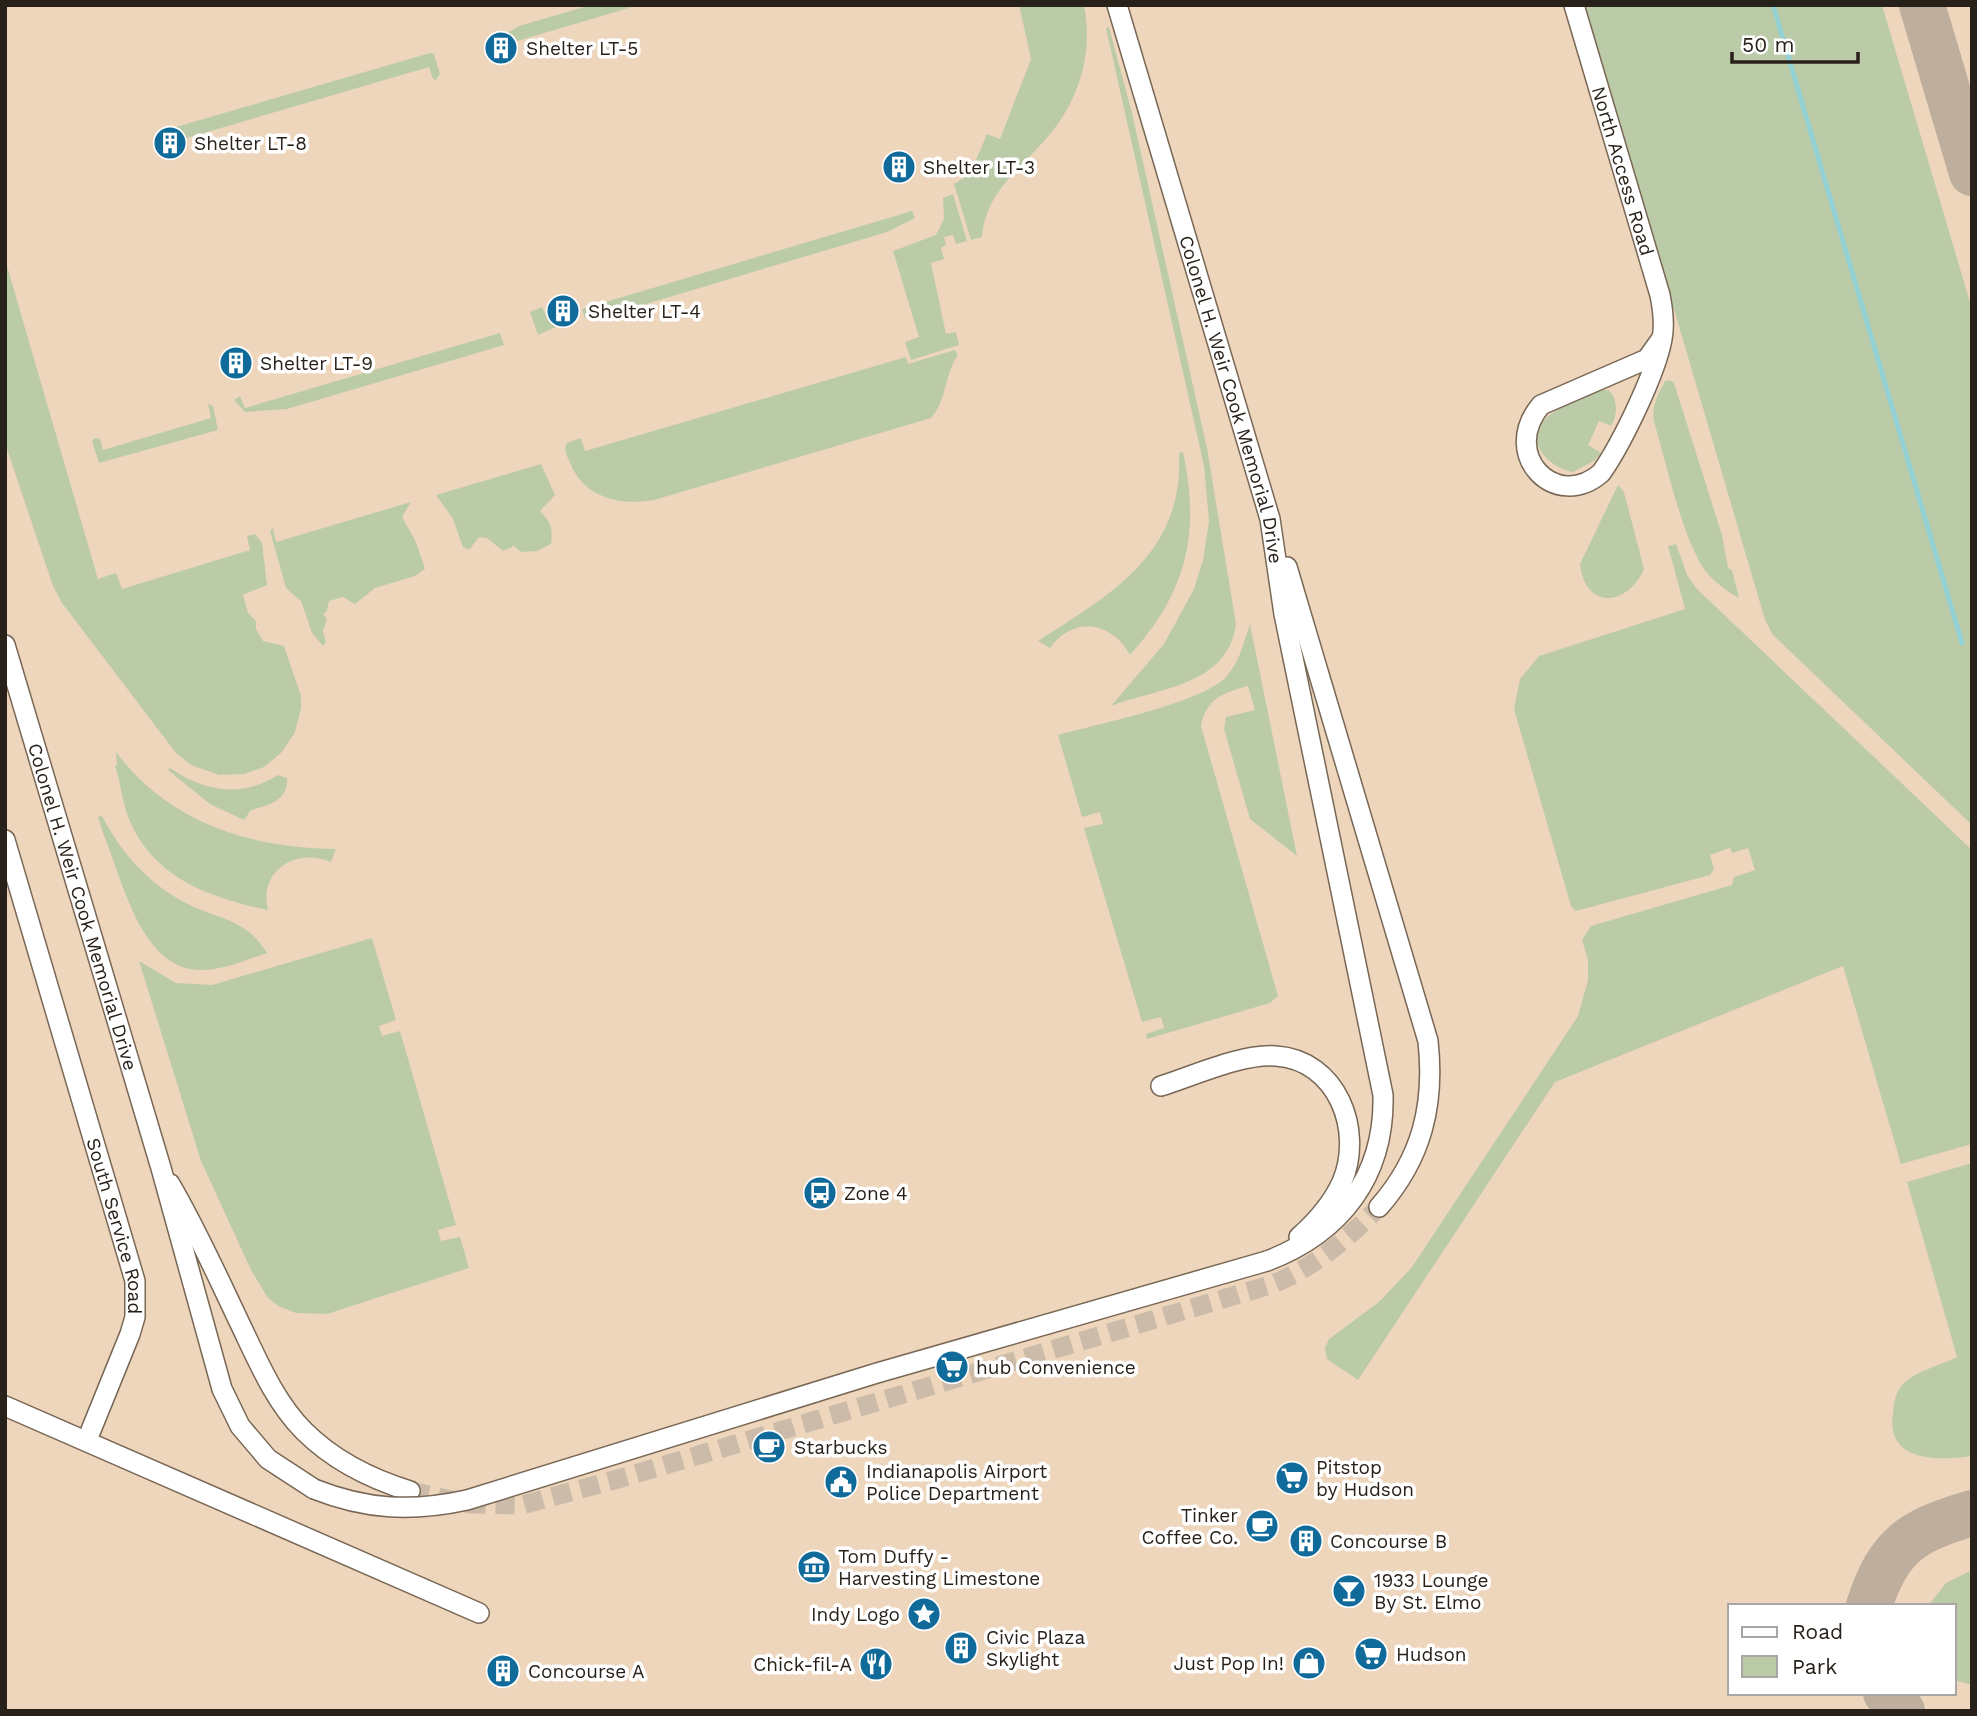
<svg xmlns="http://www.w3.org/2000/svg" width="1977" height="1716" font-family="'Work Sans',sans-serif">
  <style>
    .built { fill: #eed6bc; fill-rule: evenodd }
    .green { fill: #bccba7 }
    .lines { fill: none; stroke-linecap: round; stroke-linejoin: round }
    .stream { stroke: #93d1d5; stroke-width: 5 }
    .taxiway { stroke: #beae9d; stroke-width: 46 }
    .minor-tunnel { stroke: #ccbba9; stroke-width: 19; stroke-dasharray: 19 10; stroke-linecap: butt }
    .minor-casing { stroke: #786755; stroke-width: 22 }
    .minor { stroke: #fff; stroke-width: 19 }
    .minor-bridge-casing { stroke: #786755; stroke-width: 22; stroke-linecap: butt }
    .minor-bridge { stroke: #fff; stroke-width: 19 }
    .labels { text-anchor: middle; dominant-baseline: central; stroke-width: 7; stroke-linejoin: round; paint-order: stroke }
    .poi-label { font-size: 19px; fill: #28211a; stroke: #fff; text-anchor: start }
    .street-label { font-size: 19px; fill: #28211a; stroke: #fff }
  </style>
  <rect width="100%" height="100%" fill="#f5e2cd"/>
  <!-- built -->
  <path class="built" d="M5,5H1972V1711H5ZM1730,1606H1954V1693H1730Z"/>
  <!-- green -->
  <g class="green">
    <path d="M591,5H639L504,45L502,36L519,26Z"/>
    <path d="M1019,5H1084C1094,54 1078,104 1045,140C1017,172 986,192 982,237L971,240L954,184L970,174L987,134L1000,139L1031,59Z"/>
    <path d="M1585,5H1882L1972,309V825L1773,635L1765,620Z"/>
    <path d="M1109,27L1132,113L1207,448L1236,624C1228,686 1158,688 1111,706L1164,644L1194,589L1203,560L1209,522L1204,466L1106,28Z"/>
    <path d="M430,53L434,54L440,74L436,80L433,79L429,67L180,140L184,154L177,156L169,129Z"/>
    <path d="M953,194L967,241L956,244L953,235L944,237L946,245L941,248L944,259L931,263L946,334L956,332L959,345L911,360L905,342L919,337L893,251L936,235L944,219L943,198Z"/>
    <path d="M912,211L915,218L887,232L606,316L585,318L582,309Z"/>
    <path d="M5,259L98,579L116,573L122,589L250,550L247,536L255,534L262,543L267,585L243,595L248,613L256,621V629L263,641L284,646L301,696V708L295,732L282,752L264,767L244,774L219,775L191,765L176,753L62,603L53,586L5,443Z"/>
    <path d="M542,307L547,318L560,314L563,324L538,335L530,312Z"/>
    <path d="M500,333L504,345L287,409L245,412L234,400L240,396L245,408Z"/>
    <path d="M955,350L958,355C944,375 947,400 931,418L654,500C621,506 584,498 570,463C567,456 563,450 567,443L581,438L585,451L906,357L908,364Z"/>
    <path d="M1670,380L1674,383L1722,535L1728,568L1732,570L1739,598C1726,591 1710,579 1702,566C1680,529 1667,465 1654,422C1651,406 1658,395 1665,381Z"/>
    <path d="M1601,390H1609C1618,401 1618,414 1611,426L1599,421L1588,445L1601,453L1594,461L1573,472C1547,467 1522,440 1547,417C1562,404 1584,398 1601,390Z"/>
    <path d="M208,404L213,406L218,430L99,463L92,441L95,438L100,439L103,450L211,418Z"/>
    <path d="M1183,452C1201,534 1186,593 1130,655C1113,622 1073,615 1050,648L1038,641C1111,594 1184,554 1179,453Z"/>
    <path d="M541,464L555,495L540,511C551,522 553,528 551,544L537,551L521,552L514,546L503,551L487,538L479,537L469,550L463,547L453,519L436,495Z"/>
    <path d="M1618,485L1624,492L1644,569C1627,607 1585,610 1580,564Z"/>
    <path d="M411,502L402,517L416,542L425,569L415,576L375,588L355,604L343,597L329,601L327,611L323,614L327,619L323,631L326,642L323,646L312,633L301,601L286,588L270,531L273,528L276,542Z"/>
    <path d="M1676,544L1687,575L1697,589L1972,850V1144L1901,1164L1843,966L1555,1082L1358,1380L1327,1359L1325,1348L1329,1339L1379,1302L1412,1267L1578,1016L1588,980V960L1582,940L1591,926L1732,885L1734,877L1755,870L1748,848L1732,853L1730,848L1710,855L1714,869L1710,875L1576,911L1571,906L1514,709L1520,679L1539,656L1685,609L1668,546Z"/>
    <path d="M1250,624L1297,856L1250,819L1224,729L1226,717L1255,710L1248,686C1224,692 1205,700 1201,726L1278,996L1270,1003L1147,1039L1146,1034L1164,1028L1161,1017L1142,1022L1084,828L1103,824L1100,812L1082,817L1058,735C1097,724 1199,704 1226,677C1241,660 1243,643 1250,624Z"/>
    <path d="M116,752C169,823 251,848 336,849L331,862C297,847 258,870 268,910C210,898 153,878 129,819C122,802 121,783 115,766L117,765Z"/>
    <path d="M170,768C204,792 242,798 278,775L287,778C289,800 268,806 251,810L244,820L210,804L168,770Z"/>
    <path d="M102,816C121,852 146,881 182,901C216,920 244,916 267,953C246,960 221,971 199,970C140,968 122,878 103,833L98,817Z"/>
    <path d="M372,938L396,1020L379,1026L382,1036L400,1031L456,1225L438,1230L441,1241L460,1237L469,1268L327,1314L296,1313L278,1306L268,1298L251,1270L201,1161L139,961L176,983L212,985Z"/>
    <path d="M1972,1163V1456C1940,1461 1885,1463 1893,1414C1894,1404 1895,1392 1903,1384C1916,1371 1941,1365 1957,1357L1907,1182Z"/>
    <path d="M1972,1570V1685L1954,1680V1606H1928L1946,1583Z"/>
  </g>
  <g class="lines">
    <!-- stream -->
    <path class="stream" d="M1773,5L1962,643"/>
    <!-- taxiway -->
    <g class="taxiway">
      <path d="M1922,5L1972,173"/>
      <path d="M1869,1606C1889,1544 1912,1531 1972,1513"/>
      <path d="M1886,1693L1902,1711"/>
    </g>
    <!-- minor-tunnel -->
    <path class="minor-tunnel" d="M410,1491L470,1504L522,1505L625,1477L1270,1285C1314,1268 1346,1240 1379,1207"/>
    <defs>
      <g id="minor">
        <path id="s1" d="M1117,5L1270,519L1284,614L1383,1095C1385,1176 1341,1233 1267,1261"/>
        <path id="s2" d="M1574,5L1660,295C1663,310 1665,324 1662,339C1656,373 1621,445 1601,473C1556,512 1499,455 1541,405L1647,359L1662,338"/>
        <path d="M1287,567L1428,1041C1435,1105 1422,1158 1379,1207"/>
        <path id="s3" d="M5,645L161,1168L222,1389L240,1426L268,1459L314,1489"/>
        <path id="s4" d="M5,840L135,1281V1317L130,1334L87,1440"/>
        <path d="M1161,1086C1193,1076 1243,1053 1276,1056C1337,1060 1364,1130 1342,1182C1332,1204 1316,1222 1299,1237"/>
        <path d="M170,1184C198,1232 220,1282 244,1332C260,1366 277,1404 304,1431C334,1461 371,1479 410,1491"/>
        <path d="M5,1406L479,1613"/>
      </g>
    </defs>
    <!-- minor casing -->
    <use href="#minor" class="minor-casing"/>
    <!-- minor -->
    <use href="#minor" class="minor"/>
    <defs>
      <path id="minor-bridge" d="M314,1489C367,1510 412,1512 467,1500L877,1373L1267,1261"/>
    </defs>
    <!-- minor-bridge casing -->
    <use href="#minor-bridge" class="minor-bridge-casing"/>
    <!-- minor-bridge -->
    <use href="#minor-bridge" class="minor-bridge"/>
  </g>
  <!-- icons -->
  <defs>
    <symbol id="building-disc" viewBox="-11 -11 22 22"><circle r="9.5" fill="#116b9a" stroke="#fff"/><path d="M-4-6H4V6H1V3H-1V6H-4ZM-2.5-4.3h1.7v1.8h-1.7ZM.8-4.3h1.7v1.8H.8ZM-2.5-1h1.7V.8h-1.7ZM.8-1h1.7V.8H.8Z" fill="#fff"/></symbol>
    <symbol id="bus-disc" viewBox="-11 -11 22 22"><circle r="9.5" fill="#116b9a" stroke="#fff"/><path d="M-5-6H5V4H4V6H2V4H-2V6H-4V4H-5ZM-3.5-4V0h7V-4ZM-3.5 1.2v1.5H-2V1.2ZM2 1.2v1.5H3.5V1.2Z" fill="#fff"/></symbol>
    <symbol id="supermarket-disc" viewBox="-11 -11 22 22"><circle r="9.5" fill="#116b9a" stroke="#fff"/><path d="M-6-5.5h2.5l.6 2H6L4.5 2H-2.5L-4.4-4H-6ZM-1.5 3.2a1.3 1.3 0 1 0 .1 0ZM3 3.2a1.3 1.3 0 1 0 .1 0Z" fill="#fff"/></symbol>
    <symbol id="cafe-disc" viewBox="-11 -11 22 22"><circle r="9.5" fill="#116b9a" stroke="#fff"/><path d="M-5.5-4.5H6V0H3Q3 3.5 0 3.5H-2.5Q-5.5 3.5-5.5 0ZM3-3.2v2h1.7v-2ZM-6 4.5H4V6H-6Z" fill="#fff"/></symbol>
    <symbol id="civic-disc" viewBox="-11 -11 22 22"><circle r="9.5" fill="#116b9a" stroke="#fff"/><path d="M-.6-6.5H3V-4.5H.6V-3L4-1V1h2V6H-6V1h2V-1L-.6-3ZM-1.2 2.5V6h2.4V2.5Z" fill="#fff"/></symbol>
    <symbol id="museum-disc" viewBox="-11 -11 22 22"><circle r="9.5" fill="#116b9a" stroke="#fff"/><path d="M0-6L6-3V-2H-6V-3ZM-5-1h2V3h-2ZM-1-1h2V3h-2ZM3-1h2V3H3ZM-6 4H6V6H-6Z" fill="#fff"/></symbol>
    <symbol id="bar-disc" viewBox="-11 -11 22 22"><circle r="9.5" fill="#116b9a" stroke="#fff"/><path d="M-6-5H6L.8 .8V4.5H3.5V6h-7V4.5H-.8V.8Z" fill="#fff"/></symbol>
    <symbol id="sight-disc" viewBox="-11 -11 22 22"><circle r="9.5" fill="#116b9a" stroke="#fff"/><path d="M0-6L1.8-2.2L6-1.7L2.9 1.2L3.7 5.4L0 3.3L-3.7 5.4L-2.9 1.2L-6-1.7L-1.8-2.2Z" fill="#fff"/></symbol>
    <symbol id="shop-disc" viewBox="-11 -11 22 22"><circle r="9.5" fill="#116b9a" stroke="#fff"/><path d="M-5-2.5h2.3a2.7 3.5 0 0 1 5.4 0H5L5.5 6h-11ZM-1.5-2.5h3a1.5 2.3 0 0 0-3 0Z" fill="#fff"/></symbol>
    <symbol id="restaurant-disc" viewBox="-11 -11 22 22"><circle r="9.5" fill="#116b9a" stroke="#fff"/><path d="M-5-6h1v4h1v-4h1v4h1v-4h1v5L-1.5 .5V6h-2V.5L-5-1ZM5-6V6H3V1.5H1.5Q1.5-4 5-6Z" fill="#fff"/></symbol>
  </defs>
  <g fill-rule="evenodd">
    <use href="#building-disc" x="482" y="29" width="38" height="38"/>
    <use href="#building-disc" x="151" y="124" width="38" height="38"/>
    <use href="#building-disc" x="880" y="148" width="38" height="38"/>
    <use href="#building-disc" x="544" y="292" width="38" height="38"/>
    <use href="#building-disc" x="217" y="344" width="38" height="38"/>
    <use href="#bus-disc" x="801" y="1174" width="38" height="38"/>
    <use href="#supermarket-disc" x="933" y="1348" width="38" height="38"/>
    <use href="#cafe-disc" x="750" y="1428" width="38" height="38"/>
    <use href="#supermarket-disc" x="1273" y="1459" width="38" height="38"/>
    <use href="#civic-disc" x="822" y="1463" width="38" height="38"/>
    <use href="#cafe-disc" x="1243" y="1507" width="38" height="38"/>
    <use href="#building-disc" x="1287" y="1522" width="38" height="38"/>
    <use href="#museum-disc" x="795" y="1548" width="38" height="38"/>
    <use href="#bar-disc" x="1330" y="1572" width="38" height="38"/>
    <use href="#sight-disc" x="905" y="1595" width="38" height="38"/>
    <use href="#building-disc" x="942" y="1629" width="38" height="38"/>
    <use href="#supermarket-disc" x="1352" y="1635" width="38" height="38"/>
    <use href="#shop-disc" x="1290" y="1644" width="38" height="38"/>
    <use href="#restaurant-disc" x="857" y="1645" width="38" height="38"/>
    <use href="#building-disc" x="484" y="1652" width="38" height="38"/>
  </g>
  <g class="labels">
    <!-- poi labels -->
    <g class="poi-label">
      <text x="526" y="48">Shelter LT-5</text>
      <text x="194" y="143">Shelter LT-8</text>
      <text x="923" y="167">Shelter LT-3</text>
      <text x="588" y="311">Shelter LT-4</text>
      <text x="260" y="363">Shelter LT-9</text>
      <text x="844" y="1193">Zone 4</text>
      <text x="976" y="1367">hub Convenience</text>
      <text x="794" y="1447">Starbucks</text>
      <text x="1316" y="1467">Pitstop<tspan x="1316" dy="22">by Hudson</tspan></text>
      <text x="866" y="1471">Indianapolis Airport<tspan x="866" dy="22">Police Department</tspan></text>
      <text x="1238" y="1515" text-anchor="end">Tinker<tspan x="1238" dy="22">Coffee Co.</tspan></text>
      <text x="1330" y="1541">Concourse B</text>
      <text x="838" y="1556">Tom Duffy -<tspan x="838" dy="22">Harvesting Limestone</tspan></text>
      <text x="1374" y="1580">1933 Lounge<tspan x="1374" dy="22">By St. Elmo</tspan></text>
      <text x="900" y="1614" text-anchor="end">Indy Logo</text>
      <text x="986" y="1637">Civic Plaza<tspan x="986" dy="22">Skylight</tspan></text>
      <text x="1396" y="1654">Hudson</text>
      <text x="1284" y="1663" text-anchor="end">Just Pop In!</text>
      <text x="852" y="1664" text-anchor="end">Chick-fil-A</text>
      <text x="528" y="1671">Concourse A</text>
    </g>
    <!-- street labels -->
    <g class="street-label">
      <text stroke="none"><textPath href="#s2" startOffset="173">North Access Road</textPath></text>
      <text stroke="none"><textPath href="#s1" startOffset="411">Colonel H. Weir Cook Memorial Drive</textPath></text>
      <text stroke="none"><textPath href="#s3" startOffset="273">Colonel H. Weir Cook Memorial Drive</textPath></text>
      <text stroke="none"><textPath href="#s4" startOffset="402">South Service Road</textPath></text>
    </g>
  </g>
  <!-- border -->
  <rect width="1977" height="1716" fill="none" stroke="#28211a" stroke-width="14"/>
  <!-- legend -->
  <rect x="1728" y="1604" width="228" height="91" fill="#ffffff" stroke="#a9a6a3" stroke-width="2"/>
  <rect x="1742" y="1627" width="35" height="10" fill="#ffffff" stroke="#a9a6a3" stroke-width="2"/>
  <text x="1792" y="1639" font-size="21" fill="#28211a">Road</text>
  <rect x="1742" y="1656" width="35" height="21" fill="#bccba7" stroke="#a9a6a3" stroke-width="2"/>
  <text x="1792" y="1674" font-size="21" fill="#28211a">Park</text>
  <!-- scale -->
  <path d="M1732 52v10h126v-10" fill="none" stroke="#28211a" stroke-width="3.5"/>
  <text x="1742" y="52" font-size="21" fill="#28211a" stroke="#ffffff" stroke-width="5" paint-order="stroke">50 m</text>
</svg>
